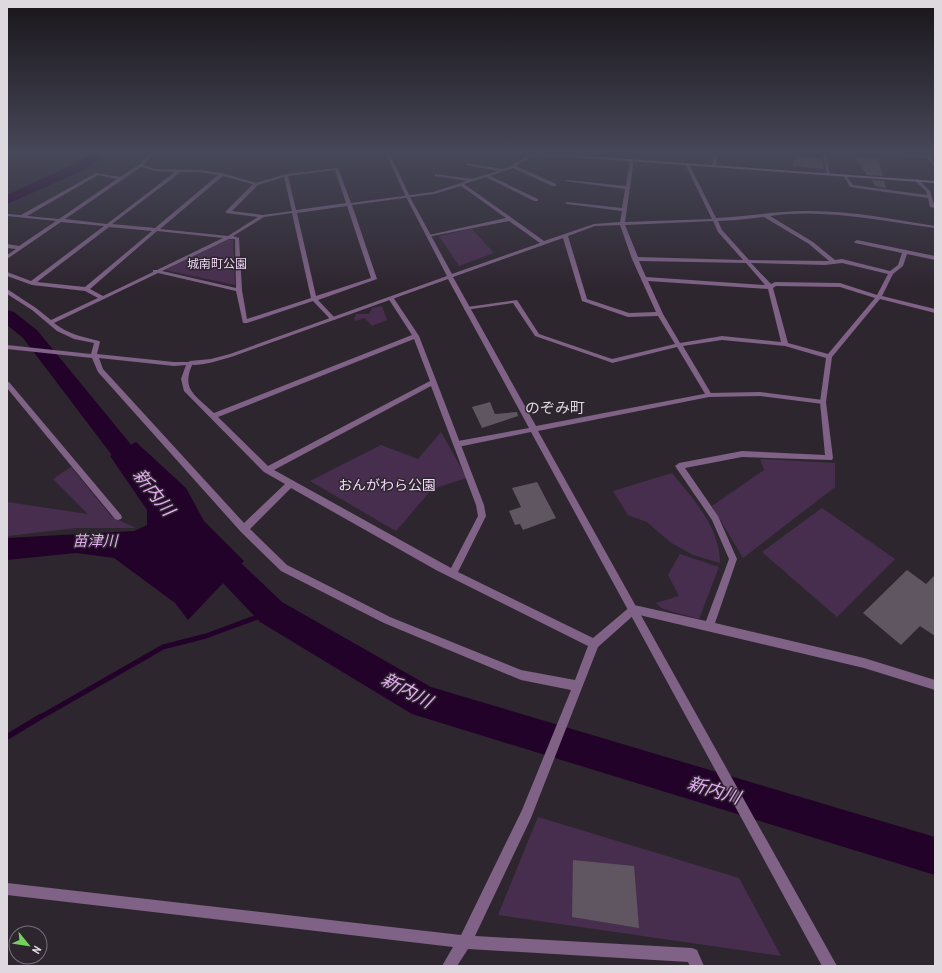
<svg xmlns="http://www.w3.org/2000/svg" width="942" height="973" font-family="'Roboto Condensed','Noto Sans JP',sans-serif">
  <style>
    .green { fill: #482e4e }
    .water { fill: #23022a }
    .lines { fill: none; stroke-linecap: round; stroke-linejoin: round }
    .stream-far1 { stroke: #23022a; stroke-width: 5 }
    .stream { stroke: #23022a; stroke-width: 6 }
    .river { fill: #23022a; fill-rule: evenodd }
    .building { fill: #5f5661 }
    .minor { fill: #7f6286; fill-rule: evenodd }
    .tertiary { fill: #7f6286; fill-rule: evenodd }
    .secondary { fill: #b081bb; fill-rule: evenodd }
    .labels { text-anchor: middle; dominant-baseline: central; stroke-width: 3; stroke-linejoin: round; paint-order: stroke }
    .far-park-label { font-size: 12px; fill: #f2daf7; stroke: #2e262f }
    .park-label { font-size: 14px; fill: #f2daf7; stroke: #2e262f }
    .neighbourhood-label { font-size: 15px; fill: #ded9df; stroke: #2e262f }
    .water-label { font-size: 15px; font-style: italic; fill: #e6acf3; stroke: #2e262f }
    .near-water-label { font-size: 18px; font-style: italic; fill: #e6acf3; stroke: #2e262f }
  </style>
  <rect width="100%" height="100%" fill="#2e262f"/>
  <!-- green -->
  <g class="green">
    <path d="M472,229L494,253L459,266L439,236Z"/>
    <path d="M227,240H233L235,285L165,270Z"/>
    <path d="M382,306L387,320L372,326L365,318L356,321L354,319L356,314H369L372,308Z"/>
    <path d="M441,432L467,478L432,489L396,531L310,481L381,445L418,459Z"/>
    <path d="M760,459L835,463V487L743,558L712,506L764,470Z"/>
    <path d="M71,467L112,517L136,528H76L7,536V502L88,514L53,479Z"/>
    <path d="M672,473C693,499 720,527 720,563L693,555L670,542L647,522L628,515L613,491Z"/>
    <path d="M822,508L895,559L837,617L762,552Z"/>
    <path d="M680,554L719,567L699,619L663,609L656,603L679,596L668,575Z"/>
    <path d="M538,817L739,878L781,956L498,915Z"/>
  </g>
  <!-- water -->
  <path class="water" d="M136,442L186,488L204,521L244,561L188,620L175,603L114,558L76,553L7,560V538L134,531L147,525V510L110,456Z"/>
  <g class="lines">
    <!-- stream-far1 -->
    <path class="stream-far1" d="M39,718L163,647L206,636L271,612"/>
    <!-- stream -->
    <path class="stream" d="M7,737L40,717"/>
    <!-- river -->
    <g class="river">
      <path d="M95,152H109L86,169L7,204V195L76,163Z"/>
      <path d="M7,310L14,312L37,330L151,469L154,476L151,483L142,486L133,483L23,338L7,325Z"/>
      <path d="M209,538L219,542L282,602L431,687L935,837V875L412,714L260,622L199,558L195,550L199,542Z"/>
    </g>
  </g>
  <!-- building -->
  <g class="building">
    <path d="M797,155L822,159L824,169L792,166Z"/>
    <path d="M855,157L878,159L883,176L867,175Z"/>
    <path d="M871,180L884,181L886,188L875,186Z"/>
    <path d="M490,402L495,414L517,412L518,416L482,428L472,407Z"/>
    <path d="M537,482L556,518L523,530L520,524L515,525L509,511L521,507L512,488Z"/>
    <path d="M907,570L926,584L935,575V636L920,626L901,645L863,613Z"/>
    <path d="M573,860L634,866L639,928L572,917Z"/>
  </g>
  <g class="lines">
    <!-- minor -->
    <g class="minor">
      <path d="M151,152H155L144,165L155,169L199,170L222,173L256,183L286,174L338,168L351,203L433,192L467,181L436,176H435V174L472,179L498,171L466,165L465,163L503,169L509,167L534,152L535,154L516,166L556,184V186H552L513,168L490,176L538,199V201H534L486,177L464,184L544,241L594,224L620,222L622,211L567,204L565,203L567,202L622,208L625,189L565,181L567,180L626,186L630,160L632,159L634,160L625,222L712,219L685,164L687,163L689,164L716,218C746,217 775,211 804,211C848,210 892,219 935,226V228C881,221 825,208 770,216L813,242L835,260L842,259L890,271L898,265L902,253L855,243L854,242L857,240L935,256V260L907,254L903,266L893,274L882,296L935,309V313L880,299L832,357L826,402L833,458L832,460L742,457L685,468L718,516L737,559L715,623L864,658L935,680V690L864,668L635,614L598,647L531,818L475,936L692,948L697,950L704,966H690L688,962L468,949L457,966H442L453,947L7,895V883L461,935L522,810L571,690L521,680L384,623L281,571L241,532L98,372L92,358L7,349V345L91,354L94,343L74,339L57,331L32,310L7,294V289L36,308L51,320L98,298L85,291L32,285L7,276V272L31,281L104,226L61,222L7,259V255L16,249L7,248V244L19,246L56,221L7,216V214L21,215L96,173L120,177L140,164ZM141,167L155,171L175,172L107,224L65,219ZM335,170L346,203L296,210L288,176ZM181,172H199L218,175L155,228L112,224ZM98,175L117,179L59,219L27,216ZM223,176L253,184L226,211V213L258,217L228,236L160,229ZM284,177L292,211L263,215L232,211L258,185ZM461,186L506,218L429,235L427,236V237L509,221L540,243L449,275V277H453L563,238L582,301L628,317L658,316L675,344L612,359L539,334L517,300L467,307L464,309L465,310L513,303L535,336L610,362L612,363L677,347L707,397H709L712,395L683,346L722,340L785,346L826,358L820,402L825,455L742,451L679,463L675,466L712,520L729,559L706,621L634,605L631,606L593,638L458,572L486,516L484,505L419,336L393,297L388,298L412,335L214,413C196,395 180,390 193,363L192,362H174L97,354L100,342L99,341C83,337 68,334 54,323L158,273L236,291L243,323H247L313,301L331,320H335V318L318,300L377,279L352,205L434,194ZM347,206L371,278L316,296L297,213ZM292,213L311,298L247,319L242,290L239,238L233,236L264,217ZM764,217L809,244L829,261L749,260L722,230L718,221L737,220ZM713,221L718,232L743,260L638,257L625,225ZM620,225L632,259L656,312L629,313L587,299L568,236L595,226ZM109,227L152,231L85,287L37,282ZM157,231L223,238L157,270H153V272L103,296L90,289ZM229,239H235L236,288L162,271ZM639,261L746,263L765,285L646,277ZM751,263L825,265L842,263L888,274L877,295L840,283L775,282L771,284ZM648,281L768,289L781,342L722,336L680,343L663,314ZM776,286L840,287L875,298L828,354L788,343L773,288ZM414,339L430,381L268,466L218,417ZM99,358L174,366L186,365L181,379L184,391L264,472L285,484L244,523L103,369ZM431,386L476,505L478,516L451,568L274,470ZM291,488L436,570L588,646L575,680L521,670L390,617L287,565L250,529Z"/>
      <path d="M590,152H594L586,158H584V156Z"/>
      <path d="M822,152H826L830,175L827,174Z"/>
      <path d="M878,152H890L930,156L935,164V168L928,158Z"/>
      <path d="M845,174L853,185L927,195L926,191L914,180L918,179L930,191L935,208L930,207L928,198L850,187L843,175Z"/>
      <path d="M7,382H9L121,515L122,517L121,519L118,520L115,519L7,388Z"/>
    </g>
    <!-- tertiary -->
    <g class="tertiary">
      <path d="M385,152H389L410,197L452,274L454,276L453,277L536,426L709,393L760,392L823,400L826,402L823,404L760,396L709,397L538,431L837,966H822L531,432L458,447L455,446L454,444L458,441L529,428L448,279L234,356C224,359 195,369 187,363L190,361L211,359L230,354L447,276L406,197Z"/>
      <path d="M714,152H718L716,166L714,167L712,166Z"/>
    </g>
    <!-- secondary -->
    <path class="secondary" d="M513,152H529L935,181V183L515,153Z"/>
  </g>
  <!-- sky -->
  <linearGradient id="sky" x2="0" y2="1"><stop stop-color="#19151a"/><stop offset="0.53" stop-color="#464758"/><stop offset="1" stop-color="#464758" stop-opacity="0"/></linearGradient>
  <rect width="942" height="288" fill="url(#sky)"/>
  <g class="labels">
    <!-- far-park labels -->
    <g class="far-park-label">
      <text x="217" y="264">城南町公園</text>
    </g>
    <!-- park labels -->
    <g class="park-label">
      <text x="387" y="485">おんがわら公園</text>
    </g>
    <!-- neighbourhood labels -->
    <g class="neighbourhood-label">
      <text x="555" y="408">のぞみ町</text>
    </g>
    <!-- water labels -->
    <g class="water-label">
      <text x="95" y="541">苗津川</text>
    </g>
    <!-- near-water labels -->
    <g class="near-water-label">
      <text transform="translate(154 492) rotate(52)">新内川</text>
      <text transform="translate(407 690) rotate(28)">新内川</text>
      <text transform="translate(714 790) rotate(17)">新内川</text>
    </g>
  </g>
  <!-- border -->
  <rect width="942" height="973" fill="none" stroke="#ded9df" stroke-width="16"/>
  <!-- north arrow -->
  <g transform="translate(28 945) rotate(120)"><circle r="19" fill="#2e262f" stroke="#746e75"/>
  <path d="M0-3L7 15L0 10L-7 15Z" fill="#72d25d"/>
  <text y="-6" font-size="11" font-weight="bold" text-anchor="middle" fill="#ded9df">N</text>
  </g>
</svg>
